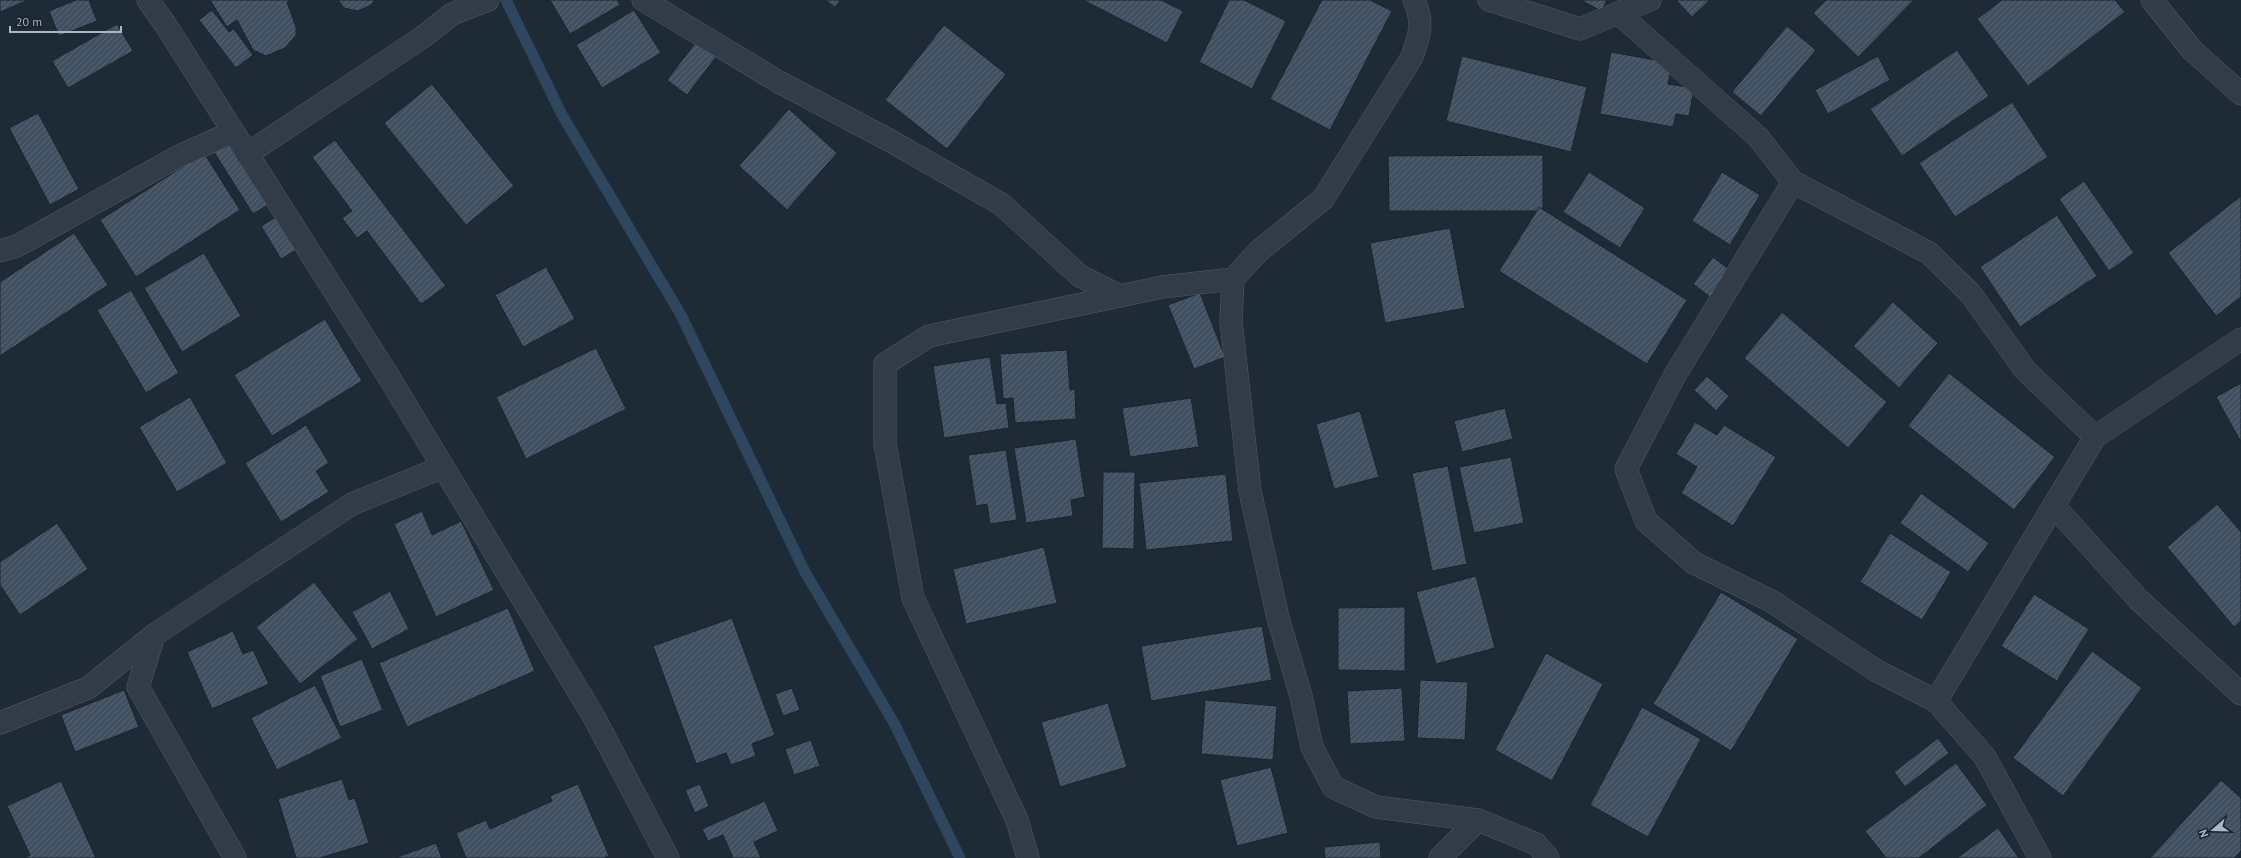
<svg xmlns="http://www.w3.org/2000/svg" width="2241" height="858" font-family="'PT Sans',sans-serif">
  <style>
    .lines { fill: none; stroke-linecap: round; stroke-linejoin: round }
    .stream { stroke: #2e465e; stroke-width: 11 }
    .building { fill: url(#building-hatch); stroke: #19232e }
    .minor-casing { stroke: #4f5a66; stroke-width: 23 }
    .minor { stroke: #313c48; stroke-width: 22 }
  </style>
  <defs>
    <pattern id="building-hatch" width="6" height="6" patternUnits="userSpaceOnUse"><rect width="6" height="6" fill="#405060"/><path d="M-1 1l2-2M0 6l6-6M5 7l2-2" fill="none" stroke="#596775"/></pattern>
  </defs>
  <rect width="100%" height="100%" fill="#1e2b37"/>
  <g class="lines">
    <!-- stream -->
    <path class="stream" d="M506,0L562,115L681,315L805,572L894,723L960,858"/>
  </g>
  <!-- building -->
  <g class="building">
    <path d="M0,0H28L0,12Z"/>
    <path d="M76,0H89L97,21L59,36L49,11Z"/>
    <path d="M210,0H290L287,2L296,27V35L285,48L266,56L253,50L237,20L227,27Z"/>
    <path d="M338,0H375L371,5L358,11L344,8Z"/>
    <path d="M550,0H617L620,5L570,34Z"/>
    <path d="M825,0H840L835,7Z"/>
    <path d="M1083,0H1161L1183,11L1167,43Z"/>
    <path d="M1229,0H1244L1286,21L1252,89L1199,62Z"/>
    <path d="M1322,0H1370L1392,11L1330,130L1270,99Z"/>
    <path d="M1581,0H1607L1601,11Z"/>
    <path d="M1676,0H1710L1692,17Z"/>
    <path d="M1826,0H1914L1858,57L1813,13Z"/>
    <path d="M2002,0H2115L2125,12L2028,86L1977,19Z"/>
    <path d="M212,10L229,32L234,29L253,55L236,68L199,20Z"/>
    <path d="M634,10L661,53L602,88L576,45Z"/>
    <path d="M117,24L133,51L68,88L52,61Z"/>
    <path d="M944,25L1006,74L947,149L885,100Z"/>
    <path d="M1787,26L1816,50L1761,116L1732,92Z"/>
    <path d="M696,42L716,57L687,95L667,80Z"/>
    <path d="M1957,50L1989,96L1902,156L1870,109Z"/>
    <path d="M1611,52L1672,63L1668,84L1694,88L1689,116L1676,114L1673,127L1600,114Z"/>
    <path d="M1462,56L1587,87L1571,152L1446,121Z"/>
    <path d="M1878,56L1890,80L1828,114L1815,90Z"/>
    <path d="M432,84L514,186L466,225L384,123Z"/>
    <path d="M2012,102L2048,157L1955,217L1919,163Z"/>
    <path d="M789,109L837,153L787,210L739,166Z"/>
    <path d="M38,113L79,189L50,205L9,128Z"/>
    <path d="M335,140L446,286L421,304L367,231L357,238L342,218L352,211L312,157Z"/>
    <path d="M233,141L271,203L253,214L214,152Z"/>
    <path d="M204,153L240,210L136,277L100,220Z"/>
    <path d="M1543,155V211H1389L1388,156Z"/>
    <path d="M1589,172L1645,208L1620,248L1563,212Z"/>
    <path d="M1722,172L1760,195L1730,245L1692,221Z"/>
    <path d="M2084,181L2134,253L2109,271L2059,199Z"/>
    <path d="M2241,196V297L2216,316L2168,253Z"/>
    <path d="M1539,207L1687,300L1647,364L1499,271Z"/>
    <path d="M2057,215L2097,276L2020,327L1980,267Z"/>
    <path d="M278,216L298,249L281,259L261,226Z"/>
    <path d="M1450,228L1465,308L1385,323L1370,243Z"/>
    <path d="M74,233L108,285L0,356V282Z"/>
    <path d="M204,253L241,316L182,352L144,288Z"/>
    <path d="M1713,257L1730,270L1710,297L1693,284Z"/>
    <path d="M546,267L575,319L523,347L495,295Z"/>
    <path d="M131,290L179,373L146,393L97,310Z"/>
    <path d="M1200,293L1225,357L1194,369L1168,305Z"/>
    <path d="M1893,302L1938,343L1899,388L1853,346Z"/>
    <path d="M1782,312L1887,402L1848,448L1744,358Z"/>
    <path d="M325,319L362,381L272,436L234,375Z"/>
    <path d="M596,348L626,409L526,459L496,397Z"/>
    <path d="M1067,350L1070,390L1075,389L1076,419L1015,423L1013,398L1003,399L1000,354Z"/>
    <path d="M990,357L997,404L1006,403L1009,428L944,438L933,366Z"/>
    <path d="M1949,373L2055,457L2014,510L1908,426Z"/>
    <path d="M1707,376L1729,396L1716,411L1694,390Z"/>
    <path d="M2241,383V442L2216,397Z"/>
    <path d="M190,397L227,463L177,492L139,427Z"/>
    <path d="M1191,398L1199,447L1130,457L1122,408Z"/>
    <path d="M1505,408L1513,439L1462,452L1454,421Z"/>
    <path d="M1360,411L1379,477L1334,489L1316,424Z"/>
    <path d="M1695,422L1717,435L1724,425L1776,457L1733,526L1681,493L1697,467L1676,454Z"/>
    <path d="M306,425L329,463L316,471L329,492L281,522L245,463Z"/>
    <path d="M1076,439L1085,497L1071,500L1073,516L1026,523L1014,448Z"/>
    <path d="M1006,450L1017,520L990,524L987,504L976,506L968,455Z"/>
    <path d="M1511,457L1524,523L1474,533L1459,467Z"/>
    <path d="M1448,466L1467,564L1432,571L1412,473Z"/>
    <path d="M1103,472H1135L1134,549L1102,548Z"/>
    <path d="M1226,474L1233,541L1146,550L1139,483Z"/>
    <path d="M1921,493L1989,543L1968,572L1900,523Z"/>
    <path d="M2217,504L2241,532V621L2234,627L2167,547Z"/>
    <path d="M422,511L432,535L461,521L494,590L436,617L394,524Z"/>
    <path d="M57,523L88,569L20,615L0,585V562Z"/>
    <path d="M1890,533L1951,572L1922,620L1860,582Z"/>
    <path d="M1044,547L1057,603L966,624L953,569Z"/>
    <path d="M1476,576L1495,648L1436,664L1416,592Z"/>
    <path d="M314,582L358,639L300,684L256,627Z"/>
    <path d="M390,591L409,629L372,649L352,612Z"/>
    <path d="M1721,592L1798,639L1731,751L1653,704Z"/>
    <path d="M2034,594L2089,629L2057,681L2001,646Z"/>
    <path d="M1405,607V671L1338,670V608Z"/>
    <path d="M508,608L535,671L407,727L379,663Z"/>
    <path d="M732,618L775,735L752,744L756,756L731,765L726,753L696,764L653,646Z"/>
    <path d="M1262,626L1272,680L1151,701L1141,646Z"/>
    <path d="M233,631L243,654L253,650L269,684L212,709L187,652Z"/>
    <path d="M2092,651L2142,688L2063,796L2013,758Z"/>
    <path d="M1546,653L1603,684L1552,781L1495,750Z"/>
    <path d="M362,659L383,710L340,727L320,676Z"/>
    <path d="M1420,680L1468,682L1465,740L1417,738Z"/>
    <path d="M315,685L342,738L277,770L251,718Z"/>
    <path d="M792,688L800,710L783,716L775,694Z"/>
    <path d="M1402,688L1405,741L1350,744L1347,691Z"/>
    <path d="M124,690L139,727L75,752L61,715Z"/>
    <path d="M1205,700L1277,706L1273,760L1201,754Z"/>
    <path d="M1108,703L1127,767L1060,787L1041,722Z"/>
    <path d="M1642,707L1701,739L1648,837L1590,805Z"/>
    <path d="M1938,738L1949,753L1905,787L1894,772Z"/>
    <path d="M811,740L820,766L794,775L785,749Z"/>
    <path d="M1956,763L1987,805L1919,858H1886L1865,831Z"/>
    <path d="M1271,767L1288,833L1237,846L1220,780Z"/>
    <path d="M342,779L349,800L355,798L369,843L320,858H296L278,799Z"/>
    <path d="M2221,780L2241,798V851L2234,858H2150Z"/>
    <path d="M61,781L96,858H24L30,855L7,806Z"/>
    <path d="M578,784L609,856L604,858H466L456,833L486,820L490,829L552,801L550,796Z"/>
    <path d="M700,784L709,806L695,813L685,790Z"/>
    <path d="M765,801L778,831L754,842L761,858H733L723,835L708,841L702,829Z"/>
    <path d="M1998,828L2019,858H1957Z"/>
    <path d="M1380,842L1381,858H1325L1324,847Z"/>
    <path d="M436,843L442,858H395Z"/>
  </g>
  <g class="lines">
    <defs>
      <g id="minor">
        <path d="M148,0L165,24L387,374L594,717L668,858"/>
        <path d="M643,0L779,82L889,140L1001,204L1080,276L1120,296L1162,287L1233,279"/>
        <path d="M1414,0C1424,23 1420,34 1412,57L1323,199L1259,251L1233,279L1231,321L1250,491L1278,618L1301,696L1312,747L1333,787L1376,807L1478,820L1536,844L1548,858"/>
        <path d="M1489,0L1580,29L1650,0"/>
        <path d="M2152,0L2192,50L2241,94"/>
        <path d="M1618,13L1758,137L1793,182L1929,253L1970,293L2025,370L2095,437"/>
        <path d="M247,154L423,37L452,14L488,0"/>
        <path d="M1793,182L1675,375L1626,469L1646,521L1694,563L1771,601L1877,671L1936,701L1985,757L2040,858"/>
        <path d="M0,251L17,246L179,156L233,132"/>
        <path d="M2054,506L2139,600L2241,694"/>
        <path d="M154,635L138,687L235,858"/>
        <path d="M1936,701L2095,437L2241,339"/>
        <path d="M0,723L88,688L154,635L352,504L443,467"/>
        <path d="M1028,858L1017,820L913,598L885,444V364L929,336L1120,296"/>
        <path d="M1440,858L1478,820"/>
      </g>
    </defs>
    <!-- minor casing -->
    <use href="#minor" class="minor-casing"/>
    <!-- minor -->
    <use href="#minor" class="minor"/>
  </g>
  <!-- north arrow -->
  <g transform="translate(2213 830) rotate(250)" stroke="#17212c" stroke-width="3" paint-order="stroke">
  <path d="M0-3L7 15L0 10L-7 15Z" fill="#abb7c5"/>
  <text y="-6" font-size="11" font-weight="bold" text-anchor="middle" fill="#abb7c5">N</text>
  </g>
  <!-- scale -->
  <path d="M10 26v6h111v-6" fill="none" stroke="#abb7c5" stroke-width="2"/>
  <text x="16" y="26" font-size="12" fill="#abb7c5" stroke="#17212c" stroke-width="3" paint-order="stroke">20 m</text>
</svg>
